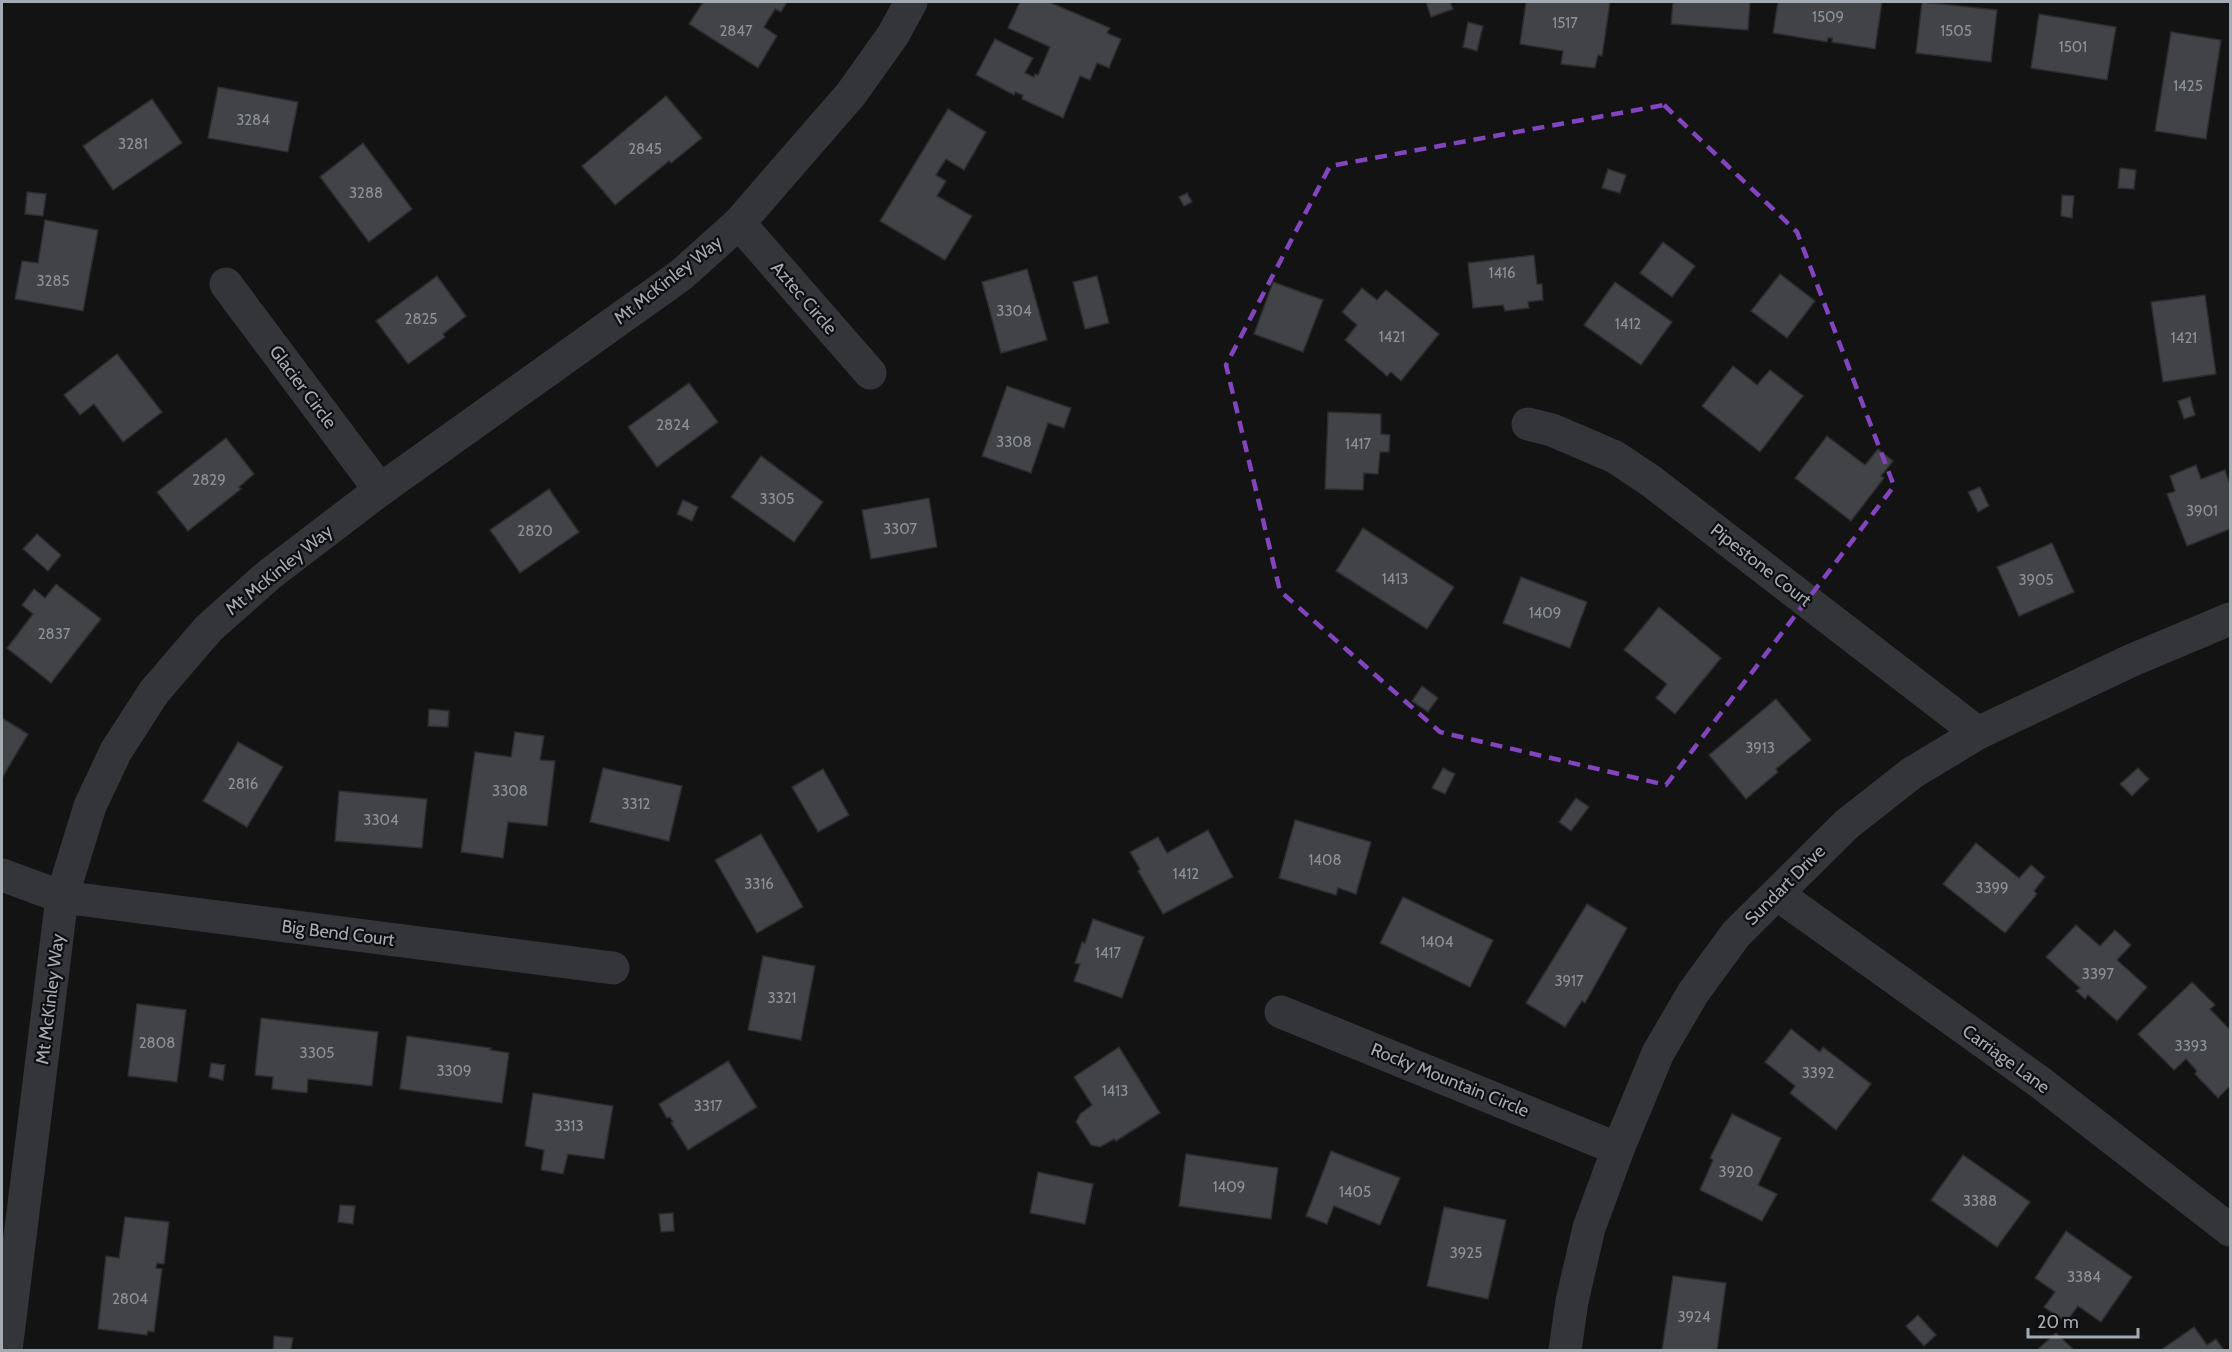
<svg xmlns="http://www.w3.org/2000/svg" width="2232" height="1352" font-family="Cabin,sans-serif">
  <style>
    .building { fill: #424347; stroke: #2d2d30; stroke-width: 1.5 }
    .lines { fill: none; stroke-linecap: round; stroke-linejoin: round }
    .minor { stroke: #343539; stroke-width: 33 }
    .marked { fill: none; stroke: #8345bd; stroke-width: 4.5; stroke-dasharray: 12 8; stroke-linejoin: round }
    .labels { text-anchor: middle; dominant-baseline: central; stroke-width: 4.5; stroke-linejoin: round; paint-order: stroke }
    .number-label { font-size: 15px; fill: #8c9198 }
    .street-label { font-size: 18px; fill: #a5abb3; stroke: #0e0e0f }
  </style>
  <rect width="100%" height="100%" fill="#131314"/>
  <!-- building -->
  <g class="building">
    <path d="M703,2H787L781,12L775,9L764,27L777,36L758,68L689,24Z"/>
    <path d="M1020,2H1049L1110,28L1107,33L1121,39L1109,68L1097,63L1090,80L1080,76L1063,118L1022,99L1023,95L1015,92L1014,95L976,75L995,39L1033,58L1025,73L1034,77L1035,74L1038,75L1050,47L1008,28Z"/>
    <path d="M1426,2H1450L1453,9L1431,17Z"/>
    <path d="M1526,2H1610L1602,56L1598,55L1595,68L1561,64L1563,51L1520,44Z"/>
    <path d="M1673,2H1750L1748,30L1671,24Z"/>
    <path d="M1778,2H1882L1875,49L1832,42V38H1828L1827,42L1773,33Z"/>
    <path d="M1922,2L1997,10L1991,62L1916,53Z"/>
    <path d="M2039,14L2116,27L2107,80L2031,68Z"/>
    <path d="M1468,22L1483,26L1477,51L1463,47Z"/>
    <path d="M2171,32L2221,40L2206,139L2155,131Z"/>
    <path d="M218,87L298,102L288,152L208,138Z"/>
    <path d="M666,96L702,138L671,163L669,161L615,205L582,166Z"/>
    <path d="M152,99L182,143L113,190L83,146Z"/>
    <path d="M948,109L986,132L964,170L946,159L936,175L946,181L937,196L972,216L945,260L880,221Z"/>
    <path d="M363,143L412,209L369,242L320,177Z"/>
    <path d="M2120,168L2136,170L2134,189L2118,188Z"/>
    <path d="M1608,169L1626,175L1620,193L1602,188Z"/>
    <path d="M27,192L46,194L43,216L25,214Z"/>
    <path d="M1187,193L1192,202L1184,206L1179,197Z"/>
    <path d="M2062,195L2074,196L2072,218L2061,216Z"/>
    <path d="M45,220L98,230L83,311L15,299L22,261L38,263Z"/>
    <path d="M1663,242L1695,266L1672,297L1640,273Z"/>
    <path d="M1534,255L1537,284H1542L1543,300L1528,302L1529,308L1505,311L1503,305L1473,308L1468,263Z"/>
    <path d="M1027,269L1047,340L1001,353L982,282Z"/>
    <path d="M1780,274L1815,301L1787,338L1751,311Z"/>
    <path d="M437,276L466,316L443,334L445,337L408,364L376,321Z"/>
    <path d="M1097,276L1109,323L1085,329L1073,282Z"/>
    <path d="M1273,282L1323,300L1303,352L1254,334Z"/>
    <path d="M1615,282L1672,322L1641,365L1584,325Z"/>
    <path d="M1362,288L1377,300L1386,290L1439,334L1401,381L1391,372L1387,376L1345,340L1357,325L1342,312Z"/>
    <path d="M2205,295L2216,374L2163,382L2151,302Z"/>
    <path d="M117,354L162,412L123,442L94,404L80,415L64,395Z"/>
    <path d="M1733,366L1757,385L1770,370L1803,396L1760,452L1702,406Z"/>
    <path d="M689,383L718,422L657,467L628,427Z"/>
    <path d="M1007,386L1071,408L1064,428L1048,423L1031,473L982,456Z"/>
    <path d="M2190,397L2195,415L2184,419L2178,401Z"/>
    <path d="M1328,412L1381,414V434L1390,435L1389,452H1380L1378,474L1364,473L1363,490L1325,489Z"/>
    <path d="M1827,436L1865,465L1878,449L1893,461L1881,476L1884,478L1851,521L1795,478Z"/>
    <path d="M226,438L254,474L239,487L241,489L188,531L157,492Z"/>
    <path d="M761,456L823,502L794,542L731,497Z"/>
    <path d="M2196,465L2201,479L2225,470L2230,485V529L2187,546L2167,494L2175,491L2170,476Z"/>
    <path d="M1980,487L1989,506L1978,512L1968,492Z"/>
    <path d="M549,489L579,532L520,573L490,530Z"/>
    <path d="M929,498L937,547L871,559L862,510Z"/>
    <path d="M683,500L698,507L692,521L677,514Z"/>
    <path d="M1363,528L1454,587L1427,629L1336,571Z"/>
    <path d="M37,534L61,555L48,571L23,549Z"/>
    <path d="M2052,543L2074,592L2019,616L1997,567Z"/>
    <path d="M1521,577L1587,602L1570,648L1503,623Z"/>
    <path d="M56,584L101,619L51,683L7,648L33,614L22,605L34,589L45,598Z"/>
    <path d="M1659,607L1721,658L1675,714L1656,698L1667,684L1624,650Z"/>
    <path d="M1422,686L1438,698L1428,712L1412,701Z"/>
    <path d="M1776,699L1811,740L1776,769L1778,772L1746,799L1709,755Z"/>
    <path d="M429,709L449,711L448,727L428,726Z"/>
    <path d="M2,718L28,734L2,778Z"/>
    <path d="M515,732L544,736L540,760L555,761L547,826L508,822L503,858L461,852L475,752L511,757Z"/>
    <path d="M238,742L283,767L247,827L203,801Z"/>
    <path d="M603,768L682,786L669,841L590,822Z"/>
    <path d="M1443,768L1455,774L1445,794L1432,788Z"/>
    <path d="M2138,768L2149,779L2132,796L2120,784Z"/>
    <path d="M823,769L849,815L818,832L792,787Z"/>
    <path d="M339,791L427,799L422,848L335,841Z"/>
    <path d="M1576,798L1589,807L1571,831L1559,822Z"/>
    <path d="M1295,820L1371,842L1356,894L1338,888L1336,895L1279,878Z"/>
    <path d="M1208,830L1233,877L1163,914L1138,871L1140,869L1130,852L1158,837L1167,853Z"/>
    <path d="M761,834L803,907L757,933L715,860Z"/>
    <path d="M1976,843L2019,878L2031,865L2045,877L2034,891L2037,894L2005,933L1943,884Z"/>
    <path d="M1403,897L1493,940L1470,987L1380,943Z"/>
    <path d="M1587,904L1627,928L1585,1003L1582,1001L1565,1027L1526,1003Z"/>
    <path d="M1093,919L1144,937L1122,998L1074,981L1080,964L1075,963L1082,942L1085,943Z"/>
    <path d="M2076,925L2100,946L2115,930L2131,945L2117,960L2147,987L2117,1021L2088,995L2085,999L2076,991L2080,988L2046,957Z"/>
    <path d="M763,956L815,966L801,1040L748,1030Z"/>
    <path d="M2192,982L2215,1005L2210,1009L2230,1030V1086L2218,1098L2195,1074L2197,1071L2186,1059L2174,1070L2138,1034Z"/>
    <path d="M137,1004L186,1010L177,1082L128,1076Z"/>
    <path d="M261,1018L378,1032L372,1086L308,1079L307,1093L272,1089L273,1077L255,1075Z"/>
    <path d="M1791,1029L1820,1052L1823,1047L1871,1084L1836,1130L1790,1093L1795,1086L1765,1062Z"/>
    <path d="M407,1036L491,1048L490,1050L509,1053L502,1103L400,1089Z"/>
    <path d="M1119,1047L1160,1113L1116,1141L1114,1139L1100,1147L1091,1145L1076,1122L1080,1114L1092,1105L1074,1077Z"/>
    <path d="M728,1061L757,1107L688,1150L671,1123L673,1122L670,1117L667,1118L659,1104Z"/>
    <path d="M211,1063L225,1065L223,1080L209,1077Z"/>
    <path d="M533,1093L613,1106L604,1159L568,1154L563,1174L541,1170L544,1150L525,1146Z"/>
    <path d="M1732,1114L1781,1138L1758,1185L1777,1194L1762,1221L1700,1190L1713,1160L1710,1158Z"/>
    <path d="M1331,1151L1400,1178L1380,1225L1334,1206L1327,1224L1306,1216Z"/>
    <path d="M1186,1154L1278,1168L1271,1219L1179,1206Z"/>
    <path d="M1963,1155L2030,1202L1997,1247L1931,1200Z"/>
    <path d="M1038,1172L1093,1184L1085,1224L1030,1213Z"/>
    <path d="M340,1205L355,1206L353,1224L338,1222Z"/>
    <path d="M1444,1207L1506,1220L1488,1299L1427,1286Z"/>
    <path d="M673,1213L674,1231L661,1232L659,1214Z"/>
    <path d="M125,1217L169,1222L164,1264L157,1263L156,1268L162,1269L154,1332L148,1331L147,1335L98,1329L106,1256L119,1258Z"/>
    <path d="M2066,1231L2132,1277L2101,1322L2078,1306L2066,1322L2044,1307L2055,1292L2035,1278Z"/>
    <path d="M1673,1276L1726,1283L1717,1350H1662Z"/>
    <path d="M1918,1315L1936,1335L1924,1346L1906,1326Z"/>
    <path d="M2194,1327L2207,1345L2216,1339L2224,1350H2161Z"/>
    <path d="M2056,1333L2074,1350H2037Z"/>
    <path d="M274,1336L293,1338L291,1350H273Z"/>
  </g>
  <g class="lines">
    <!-- minor -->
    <g class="minor">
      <path d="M739,223L870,373"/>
      <path d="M226,284L380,490"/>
      <path d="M1528,424L1552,430L1615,457L1651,481L1978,733"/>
      <path d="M2,875L62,897L613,968"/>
      <path d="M1777,894L2041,1083L2230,1230"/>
      <path d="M1281,1012L1618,1149"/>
      <path d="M6,1350L62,897L90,806L116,751L154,692L209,628L270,574L380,490L681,275L739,223L851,94L893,35L911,2"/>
      <path d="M1565,1350L1572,1301L1589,1228L1618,1149L1658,1053L1693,993L1736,934L1847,824L1912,773L1978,733L2130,661L2230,619"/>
    </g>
  </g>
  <!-- marked area -->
  <path class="marked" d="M1664,105L1797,232L1894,486L1666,785L1440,732L1280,591L1226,365L1330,166Z"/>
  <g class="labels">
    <!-- number labels -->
    <g class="number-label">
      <text x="1828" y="17">1509</text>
      <text x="1565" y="23">1517</text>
      <text x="736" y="31">2847</text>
      <text x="1956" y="31">1505</text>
      <text x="2073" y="47">1501</text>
      <text x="2188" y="86">1425</text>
      <text x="253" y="120">3284</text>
      <text x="133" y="144">3281</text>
      <text x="645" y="149">2845</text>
      <text x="366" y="193">3288</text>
      <text x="1502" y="273">1416</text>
      <text x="53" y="281">3285</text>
      <text x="1014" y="311">3304</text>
      <text x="421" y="319">2825</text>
      <text x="1628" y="324">1412</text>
      <text x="1392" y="337">1421</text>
      <text x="2184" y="338">1421</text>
      <text x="673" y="425">2824</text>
      <text x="1014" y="442">3308</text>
      <text x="1358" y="444">1417</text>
      <text x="209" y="480">2829</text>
      <text x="777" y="499">3305</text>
      <text x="2202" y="511">3901</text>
      <text x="900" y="529">3307</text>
      <text x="535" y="531">2820</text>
      <text x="1395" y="579">1413</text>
      <text x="2036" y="580">3905</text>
      <text x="1545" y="613">1409</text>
      <text x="54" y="634">2837</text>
      <text x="1760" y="748">3913</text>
      <text x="243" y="784">2816</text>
      <text x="510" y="791">3308</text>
      <text x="636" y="804">3312</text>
      <text x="381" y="820">3304</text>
      <text x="1325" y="860">1408</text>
      <text x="1186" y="874">1412</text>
      <text x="759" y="884">3316</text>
      <text x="1992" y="888">3399</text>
      <text x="1437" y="942">1404</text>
      <text x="1108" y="953">1417</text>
      <text x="2098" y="974">3397</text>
      <text x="1569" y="981">3917</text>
      <text x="782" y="998">3321</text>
      <text x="157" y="1043">2808</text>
      <text x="2191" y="1046">3393</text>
      <text x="317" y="1053">3305</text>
      <text x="454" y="1071">3309</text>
      <text x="1818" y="1073">3392</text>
      <text x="1115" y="1091">1413</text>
      <text x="708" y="1106">3317</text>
      <text x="569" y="1126">3313</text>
      <text x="1736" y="1172">3920</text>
      <text x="1229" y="1187">1409</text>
      <text x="1355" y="1192">1405</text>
      <text x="1980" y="1201">3388</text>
      <text x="1466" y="1253">3925</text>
      <text x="2084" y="1277">3384</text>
      <text x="130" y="1299">2804</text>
      <text x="1694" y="1317">3924</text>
    </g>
    <!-- street labels -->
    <g class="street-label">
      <text transform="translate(668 280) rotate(-38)">Mt McKinley Way</text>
      <text transform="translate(804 298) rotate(49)">Aztec Circle</text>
      <text transform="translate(303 387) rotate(53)">Glacier Circle</text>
      <text transform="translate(1761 565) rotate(38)">Pipestone Court</text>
      <text transform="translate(279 570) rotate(-39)">Mt McKinley Way</text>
      <text transform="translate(1785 885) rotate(-45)">Sundart Drive</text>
      <text transform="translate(338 933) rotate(7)">Big Bend Court</text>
      <text transform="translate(50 999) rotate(-83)">Mt McKinley Way</text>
      <text transform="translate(2006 1059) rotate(36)">Carriage Lane</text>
      <text transform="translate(1450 1080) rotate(22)">Rocky Mountain Circle</text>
    </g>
  </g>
  <!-- border -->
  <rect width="2232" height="1352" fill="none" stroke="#a5abb3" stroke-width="6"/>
  <!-- scale -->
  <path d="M2028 1328v9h110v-9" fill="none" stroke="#a5abb3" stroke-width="3"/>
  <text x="2037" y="1328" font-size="18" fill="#a5abb3" stroke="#0e0e0f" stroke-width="4.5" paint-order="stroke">20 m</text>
</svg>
